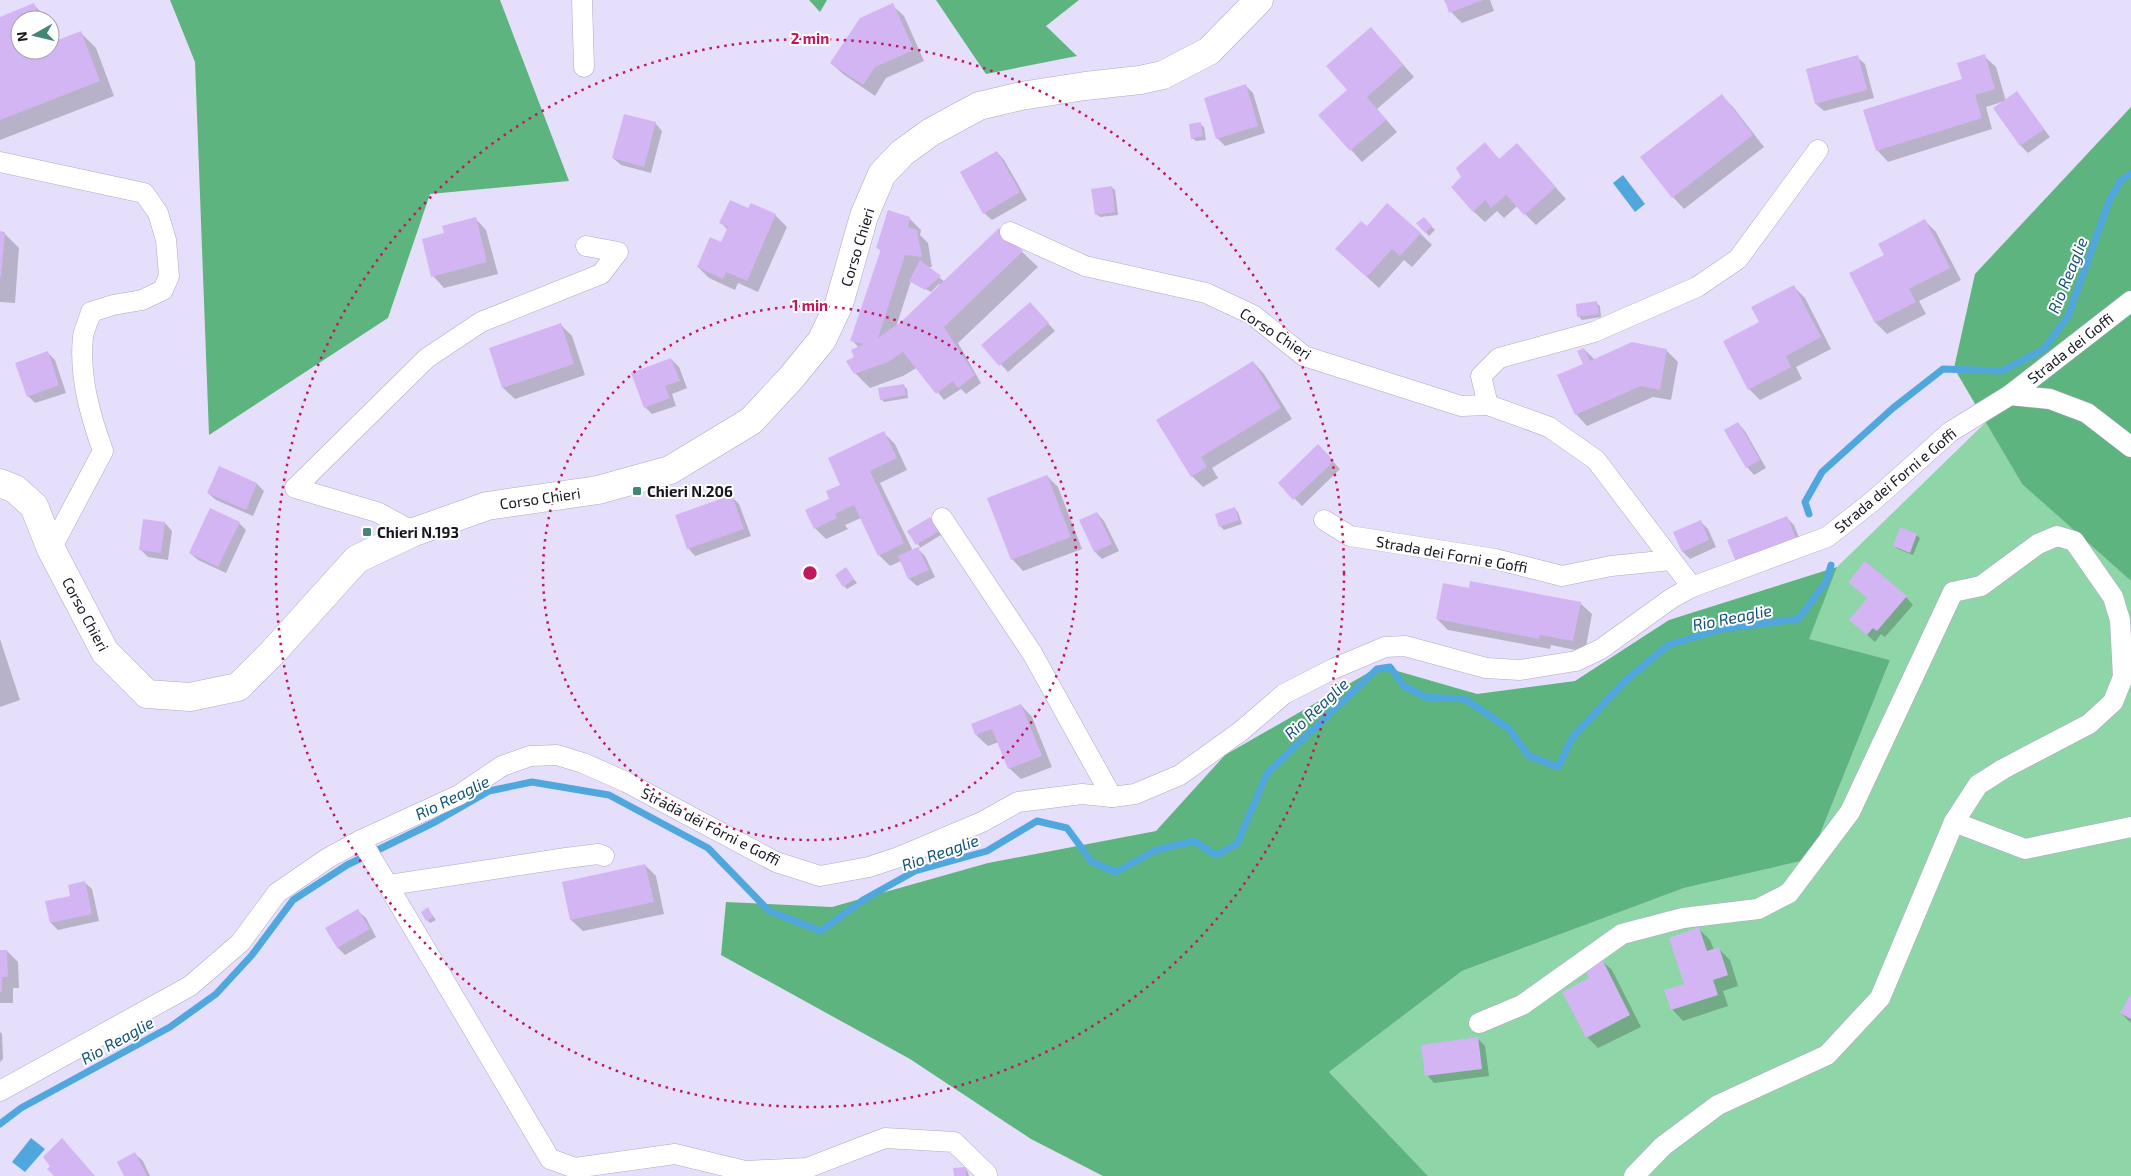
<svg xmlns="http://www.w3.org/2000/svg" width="2131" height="1176" font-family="'Exo 2',sans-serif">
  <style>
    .green { fill: #8ed5a7 }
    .forest { fill: #5db47f }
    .water { fill: #50a7de }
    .shadow { fill: #0003; fill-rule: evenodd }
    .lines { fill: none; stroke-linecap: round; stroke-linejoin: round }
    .stream { stroke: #50a7de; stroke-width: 7 }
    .building { fill: #d3b5f4 }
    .minor-casing { stroke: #afa9c3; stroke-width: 21 }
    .secondary-casing { stroke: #afa9c3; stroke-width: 29 }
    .minor { stroke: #fff; stroke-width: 20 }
    .secondary { stroke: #fff; stroke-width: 28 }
    .ring { fill: none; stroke: #c2185b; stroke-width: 2.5; stroke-dasharray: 2.5 5 }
    .poi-dot { fill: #448675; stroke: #fff; stroke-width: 2 }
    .labels { text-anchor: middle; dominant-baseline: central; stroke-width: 4; stroke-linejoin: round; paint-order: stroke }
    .street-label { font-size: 15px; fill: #191720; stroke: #fff }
    .poi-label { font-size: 15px; font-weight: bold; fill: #191720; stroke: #fff; text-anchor: start }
    .water-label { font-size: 16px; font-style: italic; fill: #115478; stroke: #fff }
    .centre { fill: #c2185b; stroke: #fff; stroke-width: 2.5 }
    .ring-label { font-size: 15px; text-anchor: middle; font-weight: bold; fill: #c2185b; stroke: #fff; stroke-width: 4; stroke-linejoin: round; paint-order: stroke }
  </style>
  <rect width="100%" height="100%" fill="#e6dffb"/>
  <!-- green -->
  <path class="green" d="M1986,422L2022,484L2131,581V1176H1428L1329,1072L1462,971L1684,888L1810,859L1890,660L1808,639L1837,567Z"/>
  <!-- forest -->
  <g class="forest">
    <path d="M170,0H500L569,181L430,194L388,318L209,435L195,62Z"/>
    <path d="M809,0H827L820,12Z"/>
    <path d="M936,0H1079L1046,26L1077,56L986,74Z"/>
    <path d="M2131,107V581L2022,484L1954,368L1975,274Z"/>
    <path d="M1837,567L1809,639L1890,660L1810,859L1684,888L1462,971L1329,1072L1428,1176H1103L1031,1139L910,1059L721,955L726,902L832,907L988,863L1156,831L1225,755L1380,666L1477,694L1575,681L1669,620Z"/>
  </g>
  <!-- water -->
  <g class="water">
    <path d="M1623,175L1645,204L1635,212L1613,183Z"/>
    <path d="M31,1138L45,1149L25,1172L12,1162Z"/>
  </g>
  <!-- shadow -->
  <g class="shadow">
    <path d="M1444,0H1490L1494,11L1462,23L1451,12Z"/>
    <path d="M34,5L49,20H20V50H50V23L57,42L81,33L96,48L114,96L0,140V18Z"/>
    <path d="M892,5L904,16L924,61L886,78L875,96L843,74L831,63Z"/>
    <path d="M1382,40L1414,77L1377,109L1397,132L1362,162L1320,115L1349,90Z"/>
    <path d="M1984,56L1996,67L2006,101L2017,93L2050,137L2028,153L2021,146L2005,101L1986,107L1992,129L1888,162L1877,150L1964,80Z"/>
    <path d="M1857,57L1865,64L1874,98L1824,111L1816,104L1807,70Z"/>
    <path d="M1246,86L1253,93L1265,133L1225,146L1217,138Z"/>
    <path d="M1722,96L1733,107L1764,147L1684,209L1673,197Z"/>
    <path d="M655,123L662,131L651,173L621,165L613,158Z"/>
    <path d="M1200,124L1204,127L1206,140L1196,141L1192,138Z"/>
    <path d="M1485,144L1500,160L1528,156L1566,199L1536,225L1517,206L1504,218L1497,211L1485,222L1473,211L1463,178Z"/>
    <path d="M997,152L1004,160L1027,200L992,220L984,213Z"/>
    <path d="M1111,187L1115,190L1118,215L1100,217L1096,214Z"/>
    <path d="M749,210L775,215L787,227L758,292L738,283L735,290L709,278L698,267L722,243L728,230L721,223Z"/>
    <path d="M888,212L910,219L921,230L920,235L928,243L932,267H926L945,282L999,230L1038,267L958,343L981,383L966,394L961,389L944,400L918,367L903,376L870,388L855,373V358L859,348L852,340L881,251L877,247ZM911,281L931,292L939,284L941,286L896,327Z"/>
    <path d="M475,218L486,230L498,274L444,288L433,276Z"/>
    <path d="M1925,221L1936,232L1961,280L1919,301L1926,314L1887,334L1876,323L1851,274L1886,255Z"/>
    <path d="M1427,222L1435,230L1429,236L1418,224Z"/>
    <path d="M1367,227L1420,233L1432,245L1412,267L1404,260L1379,288L1348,260Z"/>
    <path d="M0,233H4L19,248L15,303L0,302Z"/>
    <path d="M1794,287L1805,298L1831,349L1796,367L1802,379L1760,400L1749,389L1760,323Z"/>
    <path d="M1596,303L1600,306L1601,317L1582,320L1579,317L1577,305Z"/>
    <path d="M1037,311L1055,331L1008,372L983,345Z"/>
    <path d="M561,325L572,336L585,375L515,399L503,388L490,349Z"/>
    <path d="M1632,344L1667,351L1678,362L1671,400L1653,397L1587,426L1576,414L1584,364V349L1595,360Z"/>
    <path d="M48,353L55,360L66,393L35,403L28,396Z"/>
    <path d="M671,359L679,367L687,388L672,394L676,406L652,414L645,407Z"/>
    <path d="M1253,362L1264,374L1292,419L1212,468L1218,478L1203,487L1192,476L1158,420Z"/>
    <path d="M903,385L907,389L908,398L884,402L881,399Z"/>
    <path d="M1738,423L1745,431L1766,468L1754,475L1747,467Z"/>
    <path d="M884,433L895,444L907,470L880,483L913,551L920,547L909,532L933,522L941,535L918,549L925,556L935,577L917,586L909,579L901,561L890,566L879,555L861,518L845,525L848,529L826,539L815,528L831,499Z"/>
    <path d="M1318,446L1340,469L1302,506L1279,483Z"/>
    <path d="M1047,476L1058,487L1082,549L1023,571L1012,559Z"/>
    <path d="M257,484L264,491L253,516L216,500L208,493Z"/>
    <path d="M732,497L739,504L751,536L695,556L688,548Z"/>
    <path d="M1235,509L1238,512L1242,524L1224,530L1220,526Z"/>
    <path d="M1097,513L1104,521L1119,551L1102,559L1095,552L1081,521Z"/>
    <path d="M1787,518L1794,525L1804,550L1739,566Z"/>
    <path d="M1700,521L1708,529L1716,547L1690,559L1683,552L1674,533Z"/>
    <path d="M165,523L172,531L168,560L148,557L140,549Z"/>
    <path d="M239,523L246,530L226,573L198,560L190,553Z"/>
    <path d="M1916,535L1920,538L1913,555L1898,549L1894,546Z"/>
    <path d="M846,569L857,583L847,589L844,586Z"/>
    <path d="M1470,589L1580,603L1592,614L1585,652L1551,645L1550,649L1448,630L1437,619Z"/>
    <path d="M1906,597L1913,605L1885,637L1881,634L1875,642L1858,627Z"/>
    <path d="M0,639L20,700L0,707Z"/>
    <path d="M1021,705L1032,717L1052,767L1021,779L1009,768L999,742L988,746L976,735Z"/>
    <path d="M645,865L656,876L664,914L583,931L571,920L563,883Z"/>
    <path d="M84,882L92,889L99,921L58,930L51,923L46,902L72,897Z"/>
    <path d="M428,909L436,920L430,923L427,920Z"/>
    <path d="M358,911L366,918L376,937L345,955L338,948L327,929Z"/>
    <path d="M1699,929L1710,940L1714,950L1718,948L1730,960L1738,986L1723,991L1728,1006L1683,1021L1672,1009L1685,984Z"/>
    <path d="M0,951H7L18,962L19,988H13V1003H0Z"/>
    <path d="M1600,959L1612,970L1641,1027L1598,1048L1587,1037Z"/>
    <path d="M2131,996V1023L2121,1013Z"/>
    <path d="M0,1032L2,1034L3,1059L0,1062Z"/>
    <path d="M1478,1039L1485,1046L1489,1076L1434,1083L1427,1075Z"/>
    <path d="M135,1154L143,1161L150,1176H126Z"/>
    <path d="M965,1168L968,1172L969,1176H955Z"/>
  </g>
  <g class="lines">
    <!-- stream -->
    <g class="stream">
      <path d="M1809,514L1805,502L1822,472L1893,408L1943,369L2002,371L2044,349L2068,316L2109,201L2121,180L2131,174"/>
      <path d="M0,1124L21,1108L170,1027L216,994L252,955L293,900L347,865L435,822L489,791L532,782L609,795L708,848L769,911L821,931L863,900L915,871L987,851L1037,821L1067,828L1092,862L1116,872L1156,850L1194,841L1216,855L1237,844L1267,773L1377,669L1390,667L1404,686L1426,697L1465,699L1508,728L1529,756L1558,767L1572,738L1624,682L1668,645L1722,629L1798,619L1826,582L1831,565"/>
    </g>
  </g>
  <!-- building -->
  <g class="building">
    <path d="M1445,0H1483L1449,13Z"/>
    <path d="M34,3L40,20H20V50H50V43L81,31L100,81L0,120V17Z"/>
    <path d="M893,3L914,50L875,67L863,85L830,63L860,18Z"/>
    <path d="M1371,27L1403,65L1367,97L1386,120L1350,151L1318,115L1347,90L1326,66Z"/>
    <path d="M1985,54L1995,89L1975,95L1982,118L1876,151L1863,110L1962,79L1957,63Z"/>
    <path d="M1858,55L1867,90L1815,104L1806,69Z"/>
    <path d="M1246,84L1258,126L1216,139L1204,98Z"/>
    <path d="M2017,91L2044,129L2020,146L1993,108Z"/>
    <path d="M1722,94L1753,135L1672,198L1640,157Z"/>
    <path d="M624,114L656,122L644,167L612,158Z"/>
    <path d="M1201,122L1203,136L1191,139L1189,124Z"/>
    <path d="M1485,142L1499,159L1517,143L1556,187L1524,215L1506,195L1491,208L1485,200L1473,212L1451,187L1461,177L1456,168Z"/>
    <path d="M997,151L1020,192L983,214L960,172Z"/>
    <path d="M1112,186L1115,212L1095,215L1091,189Z"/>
    <path d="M730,200L748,208L751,203L776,214L747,281L726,272L723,279L697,267L710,237L721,242L728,227L719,223Z"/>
    <path d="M1387,203L1421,233L1400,256L1392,249L1367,277L1335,249L1361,221L1367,226Z"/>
    <path d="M888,210L910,217L908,227L917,230L922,257L905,255L878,338L902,321L999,228L1023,251L944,327L975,375L958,388L953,381L936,394L903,352L888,362L854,374L846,361L854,357L851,350L864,344L850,341L881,249L876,248Z"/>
    <path d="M476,217L487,262L431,277L422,239L444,233L442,226Z"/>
    <path d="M1424,217L1432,226L1425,233L1416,223Z"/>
    <path d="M1925,219L1950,268L1909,289L1916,302L1875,323L1849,273L1884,255L1878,244Z"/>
    <path d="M0,231L5,232L1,277H0Z"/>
    <path d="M920,260L941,276L925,290L909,281Z"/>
    <path d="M1794,285L1821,337L1786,356L1791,367L1748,390L1723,341L1759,322L1751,307Z"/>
    <path d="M1597,301L1599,314L1577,317L1576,304Z"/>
    <path d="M1030,302L1049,323L999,366L981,345Z"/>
    <path d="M561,323L574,364L502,388L489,348Z"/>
    <path d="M1632,342L1667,349L1660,390L1641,386L1575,415L1557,375L1583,364L1577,351L1584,348L1590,361Z"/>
    <path d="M48,351L59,385L27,397L15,363Z"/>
    <path d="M671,358L680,381L665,386L670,398L644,408L631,373Z"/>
    <path d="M1253,361L1281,408L1201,457L1207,467L1191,477L1156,420Z"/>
    <path d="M904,384L906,395L880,400L878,388Z"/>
    <path d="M1738,422L1760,460L1746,468L1724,430Z"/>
    <path d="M884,431L897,458L870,471L904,543L878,556L854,505L835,514L837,518L814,529L805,510L829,499L826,491L840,485L828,458Z"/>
    <path d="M1318,444L1334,461L1293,500L1278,483Z"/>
    <path d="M219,466L257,483L246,510L207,493Z"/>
    <path d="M1047,475L1071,537L1011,560L987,498Z"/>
    <path d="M732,495L744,529L687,549L675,515Z"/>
    <path d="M1235,507L1239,520L1219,527L1215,514Z"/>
    <path d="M210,508L240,522L218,567L189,553Z"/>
    <path d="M1097,512L1112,544L1094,552L1079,520Z"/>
    <path d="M1787,516L1798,543L1738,567L1727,540Z"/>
    <path d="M930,517L939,531L916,545L907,531Z"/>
    <path d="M143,519L165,522L161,553L139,550Z"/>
    <path d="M1701,520L1709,540L1682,552L1673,532Z"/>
    <path d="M1900,527L1917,534L1910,553L1893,546Z"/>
    <path d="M918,547L929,570L908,579L898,556Z"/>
    <path d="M1865,561L1907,596L1877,631L1873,628L1867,635L1849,620L1867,598L1848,582Z"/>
    <path d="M846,567L854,579L843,587L835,575Z"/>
    <path d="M1470,581L1581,602L1573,641L1540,635L1539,639L1436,619L1443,583L1469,588Z"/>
    <path d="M1021,704L1042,756L1008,769L992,729L975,735L971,724Z"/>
    <path d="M645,864L654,902L570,920L562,882Z"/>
    <path d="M85,881L92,914L50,923L45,901L70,896L68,885Z"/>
    <path d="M428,907L433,917L426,921L421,912Z"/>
    <path d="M358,909L370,929L337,948L325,928Z"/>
    <path d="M1699,927L1707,951L1719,947L1728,975L1713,980L1718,995L1671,1010L1664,990L1684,984L1669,938Z"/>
    <path d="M0,950H7L8,977H2V992H0Z"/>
    <path d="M1601,957L1630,1015L1586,1038L1562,992L1589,978L1583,966Z"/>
    <path d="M2131,994V1019L2120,1013Z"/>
    <path d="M1478,1037L1482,1069L1425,1076L1421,1045Z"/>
    <path d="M62,1138L95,1176H54L47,1169L50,1166L43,1157Z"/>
    <path d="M135,1152L147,1176H124L117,1162Z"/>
    <path d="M965,1167L966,1176H954L953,1168Z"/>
  </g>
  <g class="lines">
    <defs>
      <g id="minor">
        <path d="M582,0L584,67"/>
        <path d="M0,162L144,193L158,213L166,240L169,276L163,290L142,300L113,305L91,312C89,320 84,329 83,337C79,376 90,415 103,451L51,549"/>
        <path d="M1010,232L1085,266L1206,293L1253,315L1304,356L1461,406L1488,405"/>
        <path d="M2010,395L2050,399L2087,413L2131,447"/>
        <path d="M942,518L1032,653L1112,797"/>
        <path d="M1324,520L1350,536L1495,559L1562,576L1611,566L1671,560"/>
        <path d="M414,532L377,512L295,488L427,358L481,322L601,274L618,252L586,246"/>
        <path d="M1692,587L1596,460L1549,427L1488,405L1481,376L1499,358L1594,332L1697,287L1738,259L1818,150"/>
        <path d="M361,840L550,1159L575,1168L675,1154L745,1171L807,1168L885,1138L954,1142L987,1174"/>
        <path d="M389,885L566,858L598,854L604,856"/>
        <path d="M1479,1023L1522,1005L1622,934L1683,918L1758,909L1789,893L1850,812L1953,592L1981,586L2038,544L2057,536L2074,541L2113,597L2120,620L2123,677L2113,702L2089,724L2003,769L1978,785L1954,822L2025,849L2131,827"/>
        <path d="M0,1091L190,986L240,943L277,893L328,858L361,840L459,795L502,766L530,756L557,755L583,763L626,782L776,862L820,876L869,867L899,857L982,822L1018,802L1082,794L1112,797L1135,794L1180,775L1241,731L1284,694L1333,669L1385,647L1405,646L1486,668L1520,670L1576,661L1601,649L1672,598L1692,587L1827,537L1873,501L1950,432L2010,395L2131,301"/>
        <path d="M1634,1176L1663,1146L1718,1105L1827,1055L1880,998L1954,822"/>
      </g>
      <path id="secondary" d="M0,483L15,489L34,506L51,549L105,652L147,694L190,697L238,687L273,652L357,559L414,532L487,506L598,490L670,470L751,421L791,378L822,340L839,304L864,216L882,174L902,153L931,132L979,106L1021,96L1085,86L1140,80L1163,75L1209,51L1259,0"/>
    </defs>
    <!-- minor casing -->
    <use href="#minor" class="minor-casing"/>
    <!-- secondary casing -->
    <use href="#secondary" class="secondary-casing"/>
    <!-- minor -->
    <use href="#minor" class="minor"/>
    <!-- secondary -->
    <use href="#secondary" class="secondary"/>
  </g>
  <!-- distance rings -->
  <g class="ring">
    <circle cx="810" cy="573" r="267"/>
    <circle cx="810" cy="573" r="534"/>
  </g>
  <!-- markers -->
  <g class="poi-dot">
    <rect x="632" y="486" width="10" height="10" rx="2.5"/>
    <rect x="362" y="527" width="10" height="10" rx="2.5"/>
  </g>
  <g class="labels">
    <!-- street labels -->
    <g class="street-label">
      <text transform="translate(857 247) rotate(-73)">Corso Chieri</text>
      <text transform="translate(1276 333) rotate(33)">Corso Chieri</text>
      <text transform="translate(2070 348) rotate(-38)">Strada dei Goffi</text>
      <text transform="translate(1895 480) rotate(-40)">Strada dei Forni e Goffi</text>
      <text transform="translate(540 498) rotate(-8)">Corso Chieri</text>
      <text transform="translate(1452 554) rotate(10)">Strada dei Forni e Goffi</text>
      <text transform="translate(86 614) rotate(62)">Corso Chieri</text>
      <text transform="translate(711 826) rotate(27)">Strada dei Forni e Goffi</text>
    </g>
    <!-- poi labels -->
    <g class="poi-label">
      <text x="647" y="491">Chieri N.206</text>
      <text x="377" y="532">Chieri N.193</text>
    </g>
    <!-- water labels -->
    <g class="water-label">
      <text transform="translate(2067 275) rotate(-68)">Rio Reaglie</text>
      <text transform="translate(1732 617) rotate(-11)">Rio Reaglie</text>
      <text transform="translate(1316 708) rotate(-43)">Rio Reaglie</text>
      <text transform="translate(452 797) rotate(-26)">Rio Reaglie</text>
      <text transform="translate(940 852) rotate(-19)">Rio Reaglie</text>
      <text transform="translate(117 1040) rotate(-29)">Rio Reaglie</text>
    </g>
  </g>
  <circle cx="810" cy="573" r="8" class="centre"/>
  <g class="ring-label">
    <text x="810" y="44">2 min</text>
    <text x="810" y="311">1 min</text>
  </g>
  <!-- north arrow -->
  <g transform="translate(35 35) rotate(262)"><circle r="24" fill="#ffffff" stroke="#a3a2a6"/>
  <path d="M0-4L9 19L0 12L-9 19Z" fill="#448675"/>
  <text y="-8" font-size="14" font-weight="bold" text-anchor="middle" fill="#191720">N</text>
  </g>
</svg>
